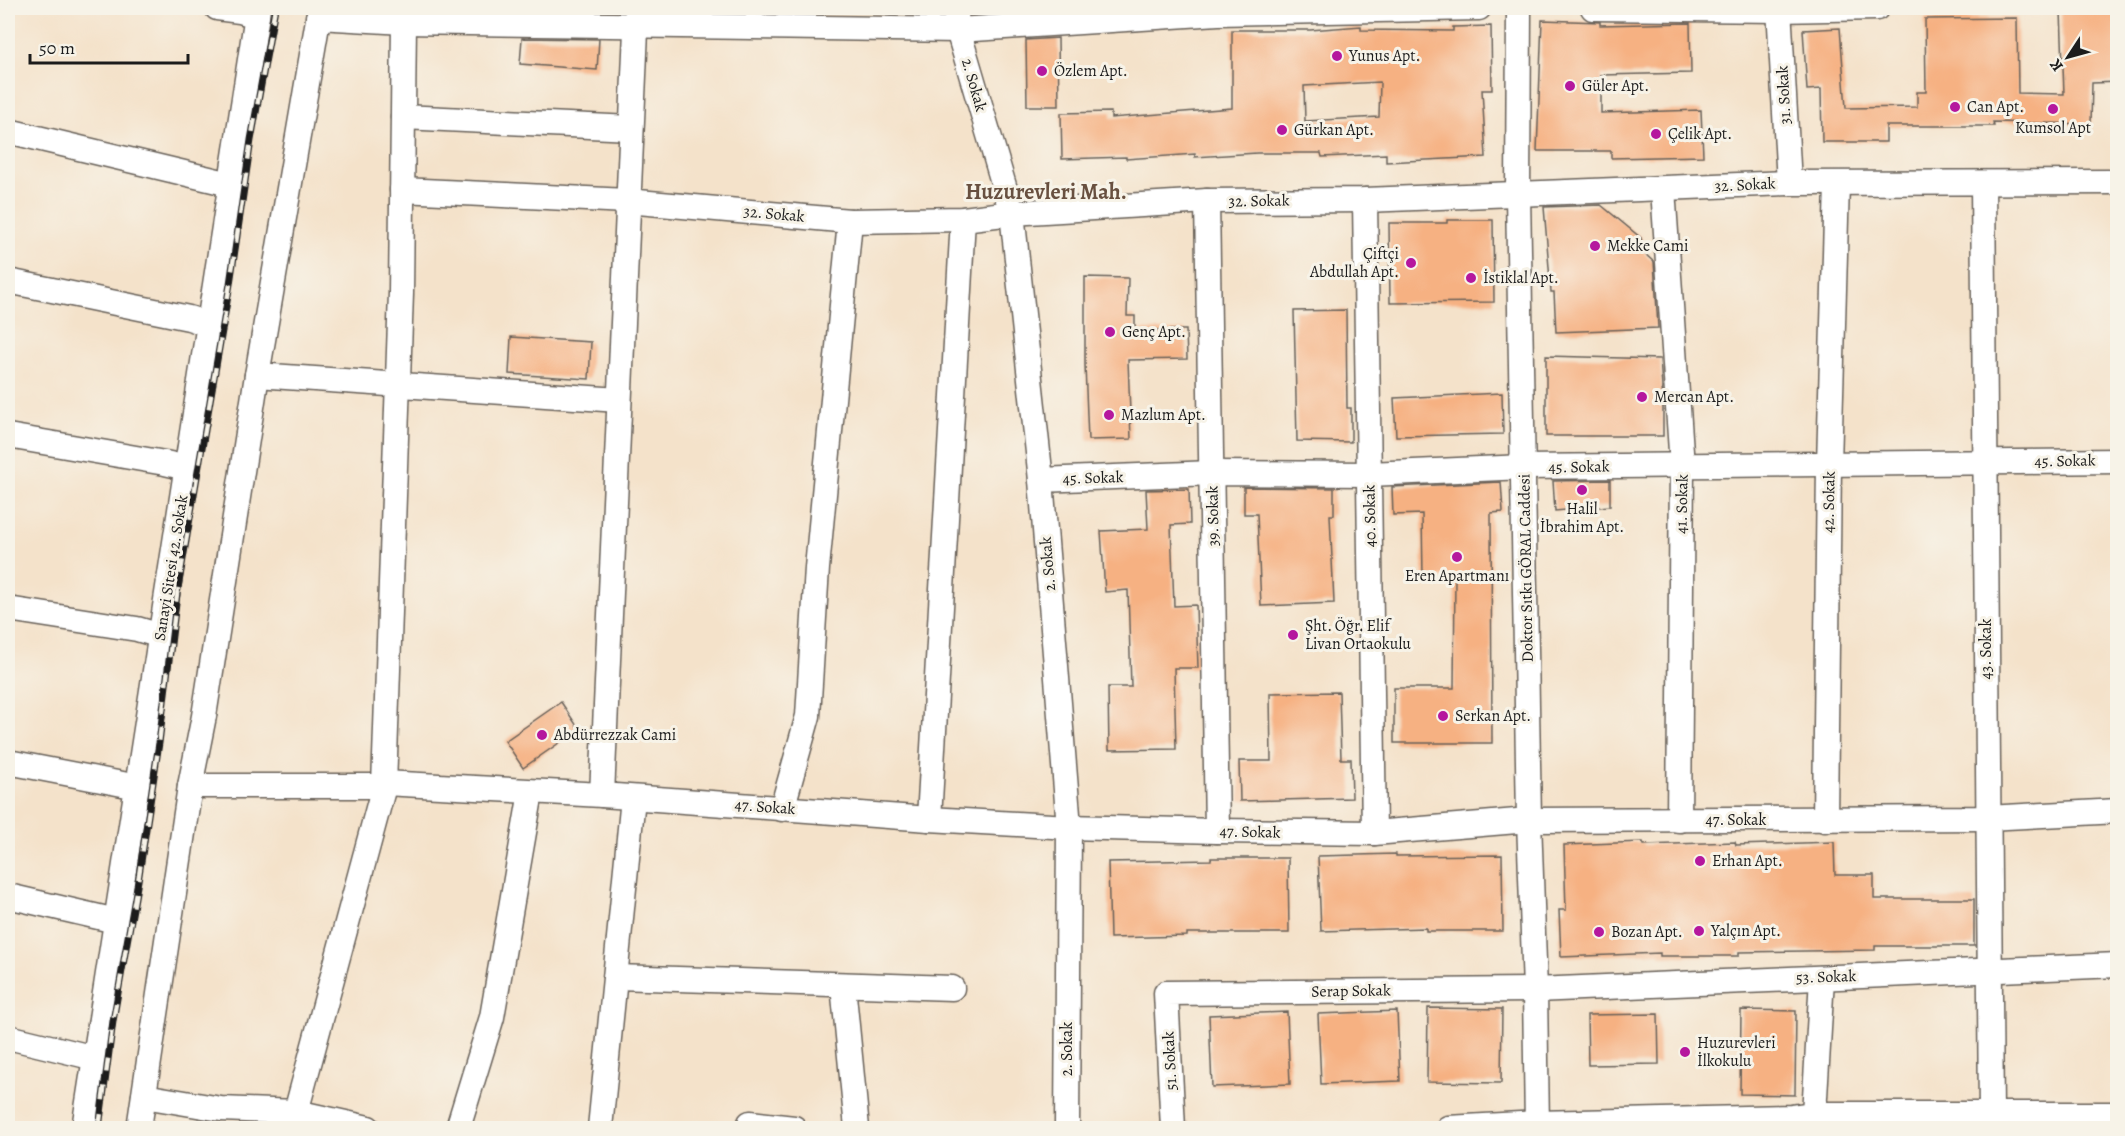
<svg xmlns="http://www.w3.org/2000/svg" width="2125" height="1136" font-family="Alegreya,serif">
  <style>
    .green { fill: #a4d483; stroke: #607850; stroke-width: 1.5 }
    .building { fill: #f6b182; fill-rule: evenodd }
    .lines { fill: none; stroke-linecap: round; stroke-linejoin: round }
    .minor-casing { stroke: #686159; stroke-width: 27 }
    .minor { stroke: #fff; stroke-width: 24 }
    .rail-casing { stroke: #1c1c1c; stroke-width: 7 }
    .rail { stroke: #f7f3e8; stroke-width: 4.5; stroke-dasharray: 14; stroke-linecap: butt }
    .poi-dot { fill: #b5179e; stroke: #f7f3e8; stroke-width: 2 }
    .labels { text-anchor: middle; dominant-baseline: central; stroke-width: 6; stroke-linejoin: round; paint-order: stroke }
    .poi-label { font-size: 16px; fill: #1c1c1c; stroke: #f7f3e8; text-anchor: start }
    .street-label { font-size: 16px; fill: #1c1c1c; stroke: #f7f3e8 }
    .district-label { font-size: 22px; font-weight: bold; fill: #685040; stroke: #f7f3e8 }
  </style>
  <rect width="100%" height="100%" fill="#f7f3e8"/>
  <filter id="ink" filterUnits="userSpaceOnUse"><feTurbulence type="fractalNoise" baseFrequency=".0167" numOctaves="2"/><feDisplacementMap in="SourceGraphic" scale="12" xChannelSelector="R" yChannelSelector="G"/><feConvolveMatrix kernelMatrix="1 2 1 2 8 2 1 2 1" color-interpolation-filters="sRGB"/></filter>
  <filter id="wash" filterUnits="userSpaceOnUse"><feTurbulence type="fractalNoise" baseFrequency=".008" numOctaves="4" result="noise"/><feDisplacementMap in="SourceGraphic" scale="24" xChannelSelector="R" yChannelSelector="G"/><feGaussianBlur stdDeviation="1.35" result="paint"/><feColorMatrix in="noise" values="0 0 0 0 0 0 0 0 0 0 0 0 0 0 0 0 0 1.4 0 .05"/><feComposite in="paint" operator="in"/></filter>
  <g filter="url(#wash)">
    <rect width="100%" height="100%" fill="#f4e2ca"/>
    <!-- green -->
    <path class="green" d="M2117,1127V1128H1699Z"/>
    <g id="blocks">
      <!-- building -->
      <g class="building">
        <path d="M2118,9V82L2092,83L2091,124L1993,122L1994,126H1886V142H1822L1821,89L1807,90L1803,30L1840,28L1846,108L1917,107V92H1926L1925,19L2017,18L2018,93L2064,94L2061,11Z"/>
        <path d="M1542,20L1600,22V25L1690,23L1691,73L1601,75V113L1701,110L1703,156L1611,158V151H1537Z"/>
        <path d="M1361,26V30L1453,31V27L1491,26L1492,90H1482L1486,157L1386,162V154L1322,157L1321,153H1257L1195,157V154L1126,159V157L1062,159L1061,113L1111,112V118L1232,108V30H1310ZM1380,82L1379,117L1305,121L1304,86Z"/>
        <path d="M522,38L599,39L597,70L520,64Z"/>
        <path d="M1058,38L1059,106H1027L1026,40Z"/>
        <path d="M1601,205L1641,238L1645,254L1654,262L1658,328L1556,332L1554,292H1551L1544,207Z"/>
        <path d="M1447,220H1493L1494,302L1390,303L1389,223H1447Z"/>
        <path d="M1085,277L1128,278L1127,316H1135V330H1186L1187,359L1128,360L1131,439L1088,440L1085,365Z"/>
        <path d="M1346,310L1347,408H1351V442L1297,441L1294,311Z"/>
        <path d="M511,337L591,342L589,379L509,374Z"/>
        <path d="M1546,356L1660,359L1663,401V436H1546Z"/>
        <path d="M1502,393L1503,434L1396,436L1394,398Z"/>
        <path d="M1610,480V506L1555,511L1553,481Z"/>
        <path d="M1501,482L1503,512L1491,513L1492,743H1394V688H1454L1455,577H1423L1422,514L1393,515L1392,487Z"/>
        <path d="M1244,487L1334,488V515H1330L1334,603L1261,606L1257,514H1244Z"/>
        <path d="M1189,489L1190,524L1171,525L1174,606L1196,605L1198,668H1174L1176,749L1109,750L1108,687H1131L1128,590L1105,592L1101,531L1148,529L1146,490Z"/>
        <path d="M1339,692L1341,759H1351L1352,798L1240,801L1239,761H1271L1270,693Z"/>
        <path d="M561,702L579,729L523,768L505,741Z"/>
        <path d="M1643,842L1644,845L1735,842L1736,845L1834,842L1835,875H1874V899H1974V946H1875V950L1739,952V956H1660V953L1561,957L1559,910H1566L1564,845Z"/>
        <path d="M1396,854V856L1502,855L1503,931H1426V928L1321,931L1318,856Z"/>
        <path d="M1211,858H1288L1289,933H1187V936L1110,938L1108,862L1211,860Z"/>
        <path d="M1428,1008L1502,1009L1501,1083L1427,1082Z"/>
        <path d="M1741,1010L1796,1011L1795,1095L1740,1094Z"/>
        <path d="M1397,1011L1400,1081L1321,1084L1318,1014Z"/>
        <path d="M1287,1012L1290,1084L1212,1087L1209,1015Z"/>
        <path d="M1658,1014L1659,1064L1588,1065L1587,1015Z"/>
      </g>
    </g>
  </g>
  <g filter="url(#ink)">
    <use href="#blocks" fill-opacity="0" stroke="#686159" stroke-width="1.5"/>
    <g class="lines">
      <defs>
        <g id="minor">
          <path d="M217,8L240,11L257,16"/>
          <path d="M955,8L958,30L1012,213L1041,480L1069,827L1067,1128"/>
          <path d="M1519,8L1518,194L1529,820L1535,990L1537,1128"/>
          <path d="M1593,8L1779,10L1877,8"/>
          <path d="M1779,8L1789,183"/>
          <path d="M318,17L404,22L958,30L1218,13L1479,8"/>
          <path d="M403,117L631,128"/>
          <path d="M8,131L230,184"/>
          <path d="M1983,183L1991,1115"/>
          <path d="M1663,189L1682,466L1679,820"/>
          <path d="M402,190L627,201L850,221L963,219L1012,213L1207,201L1365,200L1789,183L2118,182"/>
          <path d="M1365,200L1374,833"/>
          <path d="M1207,201L1217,831"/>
          <path d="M8,281L189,318L208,324"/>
          <path d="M257,375L619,400"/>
          <path d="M8,436L165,463L187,468"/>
          <path d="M1041,480L1212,473L1369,474L1524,467L2118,461"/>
          <path d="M8,609L137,629L161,636"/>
          <path d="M8,762L138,787"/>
          <path d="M384,783L602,795L929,819L1069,827L1217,831L1374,833L1529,820L1987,818L2118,811"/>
          <path d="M190,786H384"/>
          <path d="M602,795L637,8"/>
          <path d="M782,809L808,716L817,568L850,221"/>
          <path d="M929,819L963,219"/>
          <path d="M1825,820L1829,464L1837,184"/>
          <path d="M8,896L116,921"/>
          <path d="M616,977L952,988"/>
          <path d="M843,985L857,1128"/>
          <path d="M8,1037L95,1058"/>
          <path d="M144,1096L221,1109L296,1112L368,1128"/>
          <path d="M296,1112L384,786L401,293L404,22"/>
          <path d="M1814,1114L1822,978"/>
          <path d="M84,1128L258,8"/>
          <path d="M139,1128L190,786L204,716L257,375L320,8"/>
          <path d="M458,1128L492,1017L531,792"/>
          <path d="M600,1128L633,798"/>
          <path d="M749,1128L750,1123L794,1128"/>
          <path d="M1173,1128L1166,993L1535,990L2118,965"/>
          <path d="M1448,1128L1537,1123L1792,1117L1814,1114H2118"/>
        </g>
      </defs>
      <!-- minor casing -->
      <use href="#minor" class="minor-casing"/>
      <!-- minor -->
      <use href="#minor" class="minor"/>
      <defs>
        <path id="rail" d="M99,1128L113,1021L139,875L159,743L177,594L230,284L251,140L275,8"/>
      </defs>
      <!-- rail casing -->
      <use href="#rail" class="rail-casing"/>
      <!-- rail -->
      <use href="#rail" class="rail"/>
    </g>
  </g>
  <!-- markers -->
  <g class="poi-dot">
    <circle cx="1337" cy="56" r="6"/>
    <circle cx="1042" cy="71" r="6"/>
    <circle cx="1570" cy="86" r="6"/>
    <circle cx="1955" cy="107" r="6"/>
    <circle cx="2053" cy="109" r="6"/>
    <circle cx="1282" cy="130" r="6"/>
    <circle cx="1656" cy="134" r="6"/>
    <circle cx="1595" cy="246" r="6"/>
    <circle cx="1411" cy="263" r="6"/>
    <circle cx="1471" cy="278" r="6"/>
    <circle cx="1110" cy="332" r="6"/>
    <circle cx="1642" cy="397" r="6"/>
    <circle cx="1109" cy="415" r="6"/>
    <circle cx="1582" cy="490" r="6"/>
    <circle cx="1457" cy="557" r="6"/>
    <circle cx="1293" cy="635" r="6"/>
    <circle cx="1443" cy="716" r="6"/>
    <circle cx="542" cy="735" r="6"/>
    <circle cx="1700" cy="861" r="6"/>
    <circle cx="1699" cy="931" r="6"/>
    <circle cx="1599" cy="932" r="6"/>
    <circle cx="1685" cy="1052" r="6"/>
  </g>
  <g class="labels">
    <!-- poi labels -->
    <g class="poi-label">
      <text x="1349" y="56">Yunus Apt.</text>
      <text x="1054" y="71">Özlem Apt.</text>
      <text x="1582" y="86">Güler Apt.</text>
      <text x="1967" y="107">Can Apt.</text>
      <text x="2053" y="128" text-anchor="middle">Kumsol Apt</text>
      <text x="1294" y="130">Gürkan Apt.</text>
      <text x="1668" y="134">Çelik Apt.</text>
      <text x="1607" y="246">Mekke Cami</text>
      <text x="1399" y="254" text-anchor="end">Çiftçi<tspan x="1399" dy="18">Abdullah Apt.</tspan></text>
      <text x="1483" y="278">İstiklal Apt.</text>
      <text x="1122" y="332">Genç Apt.</text>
      <text x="1654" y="397">Mercan Apt.</text>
      <text x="1121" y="415">Mazlum Apt.</text>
      <text x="1582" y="509" text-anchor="middle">Halil<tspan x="1582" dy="18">İbrahim Apt.</tspan></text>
      <text x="1457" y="576" text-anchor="middle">Eren Apartmanı</text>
      <text x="1305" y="626">Şht. Öğr. Elif<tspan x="1305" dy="18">Livan Ortaokulu</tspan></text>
      <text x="1455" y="716">Serkan Apt.</text>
      <text x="554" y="735">Abdürrezzak Cami</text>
      <text x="1712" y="861">Erhan Apt.</text>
      <text x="1711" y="931">Yalçın Apt.</text>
      <text x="1611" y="932">Bozan Apt.</text>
      <text x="1697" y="1043">Huzurevleri<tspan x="1697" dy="18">İlkokulu</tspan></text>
    </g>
    <!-- street labels -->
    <g class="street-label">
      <text transform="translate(974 85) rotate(74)">2. Sokak</text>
      <text transform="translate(1784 95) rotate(-93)">31. Sokak</text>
      <text transform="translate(1745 185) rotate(-3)">32. Sokak</text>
      <text transform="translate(1259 201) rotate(-1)">32. Sokak</text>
      <text transform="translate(774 214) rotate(5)">32. Sokak</text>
      <text transform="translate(2065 461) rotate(-1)">45. Sokak</text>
      <text transform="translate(1579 467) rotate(-1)">45. Sokak</text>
      <text transform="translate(1093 478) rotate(-2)">45. Sokak</text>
      <text transform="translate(1829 502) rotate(-89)">42. Sokak</text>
      <text transform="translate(1682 504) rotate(-89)">41. Sokak</text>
      <text transform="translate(1213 516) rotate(-91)">39. Sokak</text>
      <text transform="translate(1370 516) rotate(-91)">40. Sokak</text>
      <text transform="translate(1048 564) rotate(-95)">2. Sokak</text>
      <text transform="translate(171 568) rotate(-81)">Sanayi Sitesi 42. Sokak</text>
      <text transform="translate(1526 568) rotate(-91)">Doktor Sıtkı GÖRAL Caddesi</text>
      <text transform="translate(1986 649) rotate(-90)">43. Sokak</text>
      <text transform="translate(765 807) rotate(4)">47. Sokak</text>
      <text x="1736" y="820">47. Sokak</text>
      <text transform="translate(1250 832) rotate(1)">47. Sokak</text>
      <text transform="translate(1826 977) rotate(-2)">53. Sokak</text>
      <text transform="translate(1351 991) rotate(-1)">Serap Sokak</text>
      <text transform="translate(1067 1049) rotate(-90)">2. Sokak</text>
      <text transform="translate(1170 1061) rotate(-93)">51. Sokak</text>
    </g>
    <!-- district labels -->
    <g class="district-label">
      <text x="1046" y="192">Huzurevleri Mah.</text>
    </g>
  </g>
  <!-- margin -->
  <rect width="2125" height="1136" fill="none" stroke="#f7f3e8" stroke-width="30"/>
  <!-- north arrow -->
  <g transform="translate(2068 57) rotate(234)" stroke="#f7f3e8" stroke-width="4.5" paint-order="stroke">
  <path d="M0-4.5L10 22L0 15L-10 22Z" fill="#1c1c1c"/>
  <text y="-9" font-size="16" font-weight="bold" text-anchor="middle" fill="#1c1c1c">K</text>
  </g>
  <!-- scale -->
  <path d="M30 54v9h158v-9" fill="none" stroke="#1c1c1c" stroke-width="3"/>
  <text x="39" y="54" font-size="18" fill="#1c1c1c" stroke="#f7f3e8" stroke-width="4.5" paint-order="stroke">50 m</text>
</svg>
